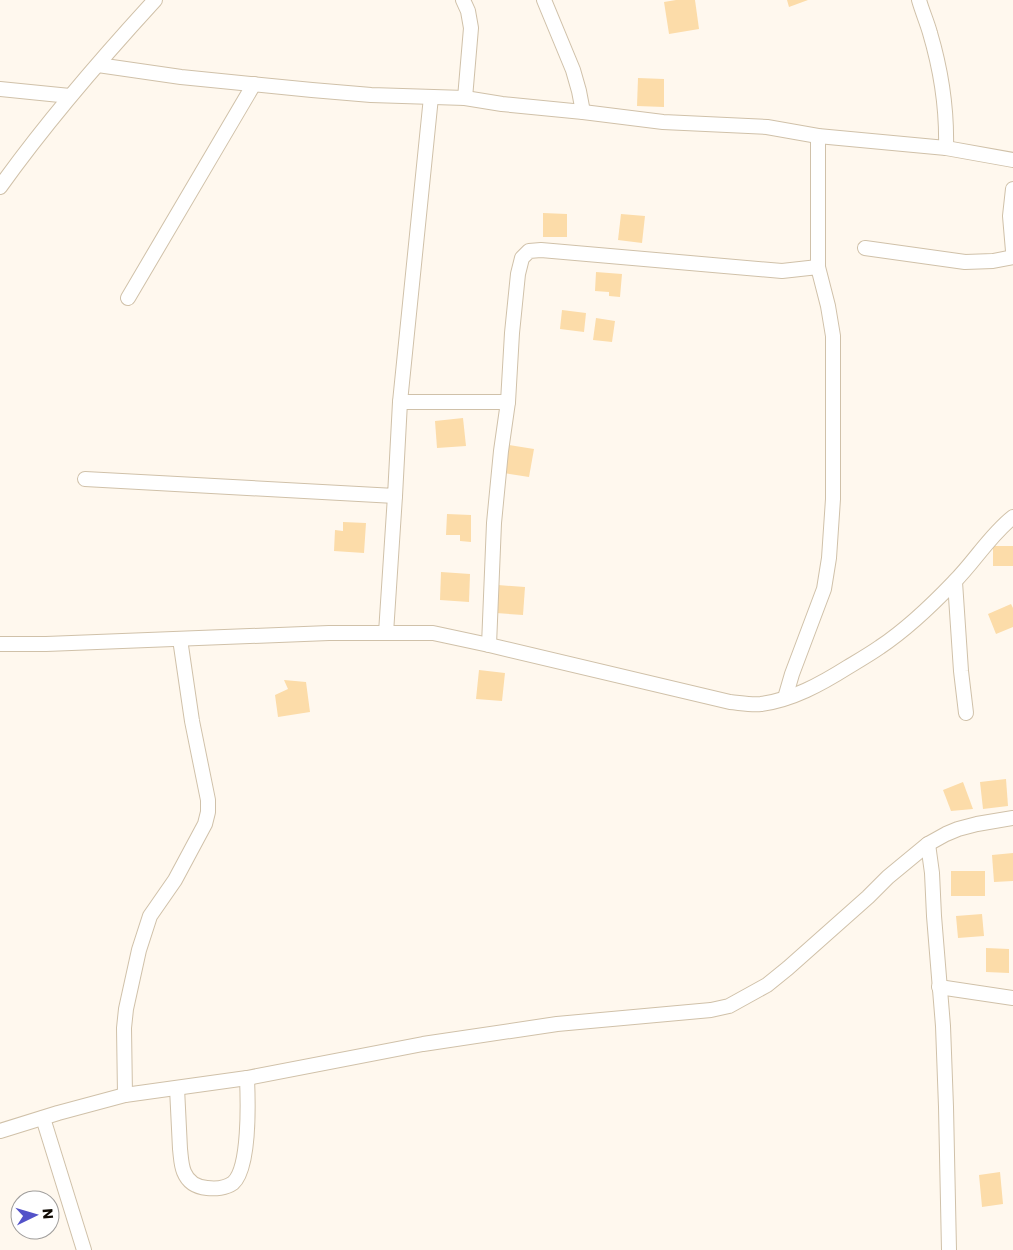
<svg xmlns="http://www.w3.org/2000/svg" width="1013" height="1250" font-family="Poppins,sans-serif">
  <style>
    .building { fill: #fcdca9 }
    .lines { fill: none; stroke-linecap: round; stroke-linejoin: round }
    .minor-casing { stroke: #d0c1a9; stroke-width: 16 }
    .minor { stroke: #fff; stroke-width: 14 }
  </style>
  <rect width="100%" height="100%" fill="#fff8ee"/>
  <!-- building -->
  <g class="building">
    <path d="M676,0H695L699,29L669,34L664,2Z"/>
    <path d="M787,0H808L789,7Z"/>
    <path d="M638,78L664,79V107L637,106Z"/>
    <path d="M543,213L567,214V237H543Z"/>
    <path d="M621,214L645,216L642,243L618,240Z"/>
    <path d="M596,272L622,274L620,297L609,296V292L595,291Z"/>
    <path d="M562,310L586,313L584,332L560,329Z"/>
    <path d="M596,318L615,321L612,342L593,340Z"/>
    <path d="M463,418L466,446L437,448L435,421Z"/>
    <path d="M509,445L534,449L529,477L504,473Z"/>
    <path d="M447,514L471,515V542L460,541V535H446Z"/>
    <path d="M343,522L366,523L364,553L334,551L335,530L343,531Z"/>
    <rect x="993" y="546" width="20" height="20"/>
    <path d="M441,572L470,574L469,602L440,600Z"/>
    <path d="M498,585L525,587L523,615L496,613Z"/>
    <path d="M1011,604L1013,608V627L996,634L988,614Z"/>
    <path d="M479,670L505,673L502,701L476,699Z"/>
    <path d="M284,680L306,682L310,712L278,717L275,695L288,689Z"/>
    <path d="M1006,779L1008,806L983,809L980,782Z"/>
    <path d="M963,782L973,809L951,811L943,790Z"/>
    <path d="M1013,853V881L994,882L992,855Z"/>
    <rect x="951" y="871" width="34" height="25"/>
    <path d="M982,914L984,936L958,938L956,916Z"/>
    <path d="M986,948L1009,949V973L986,972Z"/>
    <path d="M1000,1172L1003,1204L982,1207L979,1175Z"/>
  </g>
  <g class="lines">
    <defs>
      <g id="minor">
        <path d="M463,0L468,11L471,28L465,98"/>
        <path d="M544,0L573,70L579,91L583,112"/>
        <path d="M919,0C922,11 927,22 930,33C941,70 947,109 946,148"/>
        <path d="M98,65L181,77L312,90L371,95L465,98L502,104L583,112L663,122L767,127L818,136L946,148L1013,160"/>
        <path d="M0,89L70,96"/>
        <path d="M0,187C47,121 100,60 155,0"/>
        <path d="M1013,189L1010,216L1013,251"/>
        <path d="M865,248L965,262L993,261L1013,257"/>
        <path d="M818,267V136"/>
        <path d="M128,298L254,84"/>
        <path d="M400,402H508"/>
        <path d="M85,479L395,496L400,402L431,97"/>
        <path d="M955,582L961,671L966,713"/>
        <path d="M386,633L395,496"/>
        <path d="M0,644H46L329,633H433L489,645L730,702C741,703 751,705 761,704C792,700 821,684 848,667C858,661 870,654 880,647C907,629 932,605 954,582C975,561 990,535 1013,517"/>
        <path d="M489,645L494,523L501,451L508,402L512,333L518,274L522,258L529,251L541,250L782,271L818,267L828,306L833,336V499L829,558L824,589L792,674L785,698"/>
        <path d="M928,844L932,873L934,916L943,1026L946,1107L949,1250"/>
        <path d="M939,987L1013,998"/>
        <path d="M177,1088C178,1108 179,1129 180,1149C181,1157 181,1165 184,1172C188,1182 196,1187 207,1188C215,1189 226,1188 233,1183C250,1168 248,1101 247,1078"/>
        <path d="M125,1095L124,1028L126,1009L139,950L150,916L175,880L205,824L208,812V800L192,721L180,639"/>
        <path d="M43,1118L84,1250"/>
        <path d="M0,1131L58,1113L125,1095L247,1078L423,1044L557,1024L711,1010L729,1006L767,985L788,968L868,897L888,877L928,844L946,834L958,829L977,824L1013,818"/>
      </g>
    </defs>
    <!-- minor casing -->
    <use href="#minor" class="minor-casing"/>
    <!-- minor -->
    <use href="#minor" class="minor"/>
  </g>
  <!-- north arrow -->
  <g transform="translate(35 1215) rotate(85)"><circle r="24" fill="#ffffff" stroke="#9f9d9b"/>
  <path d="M0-4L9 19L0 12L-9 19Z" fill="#5352c9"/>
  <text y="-8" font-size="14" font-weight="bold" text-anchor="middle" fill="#100b04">N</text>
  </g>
</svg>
